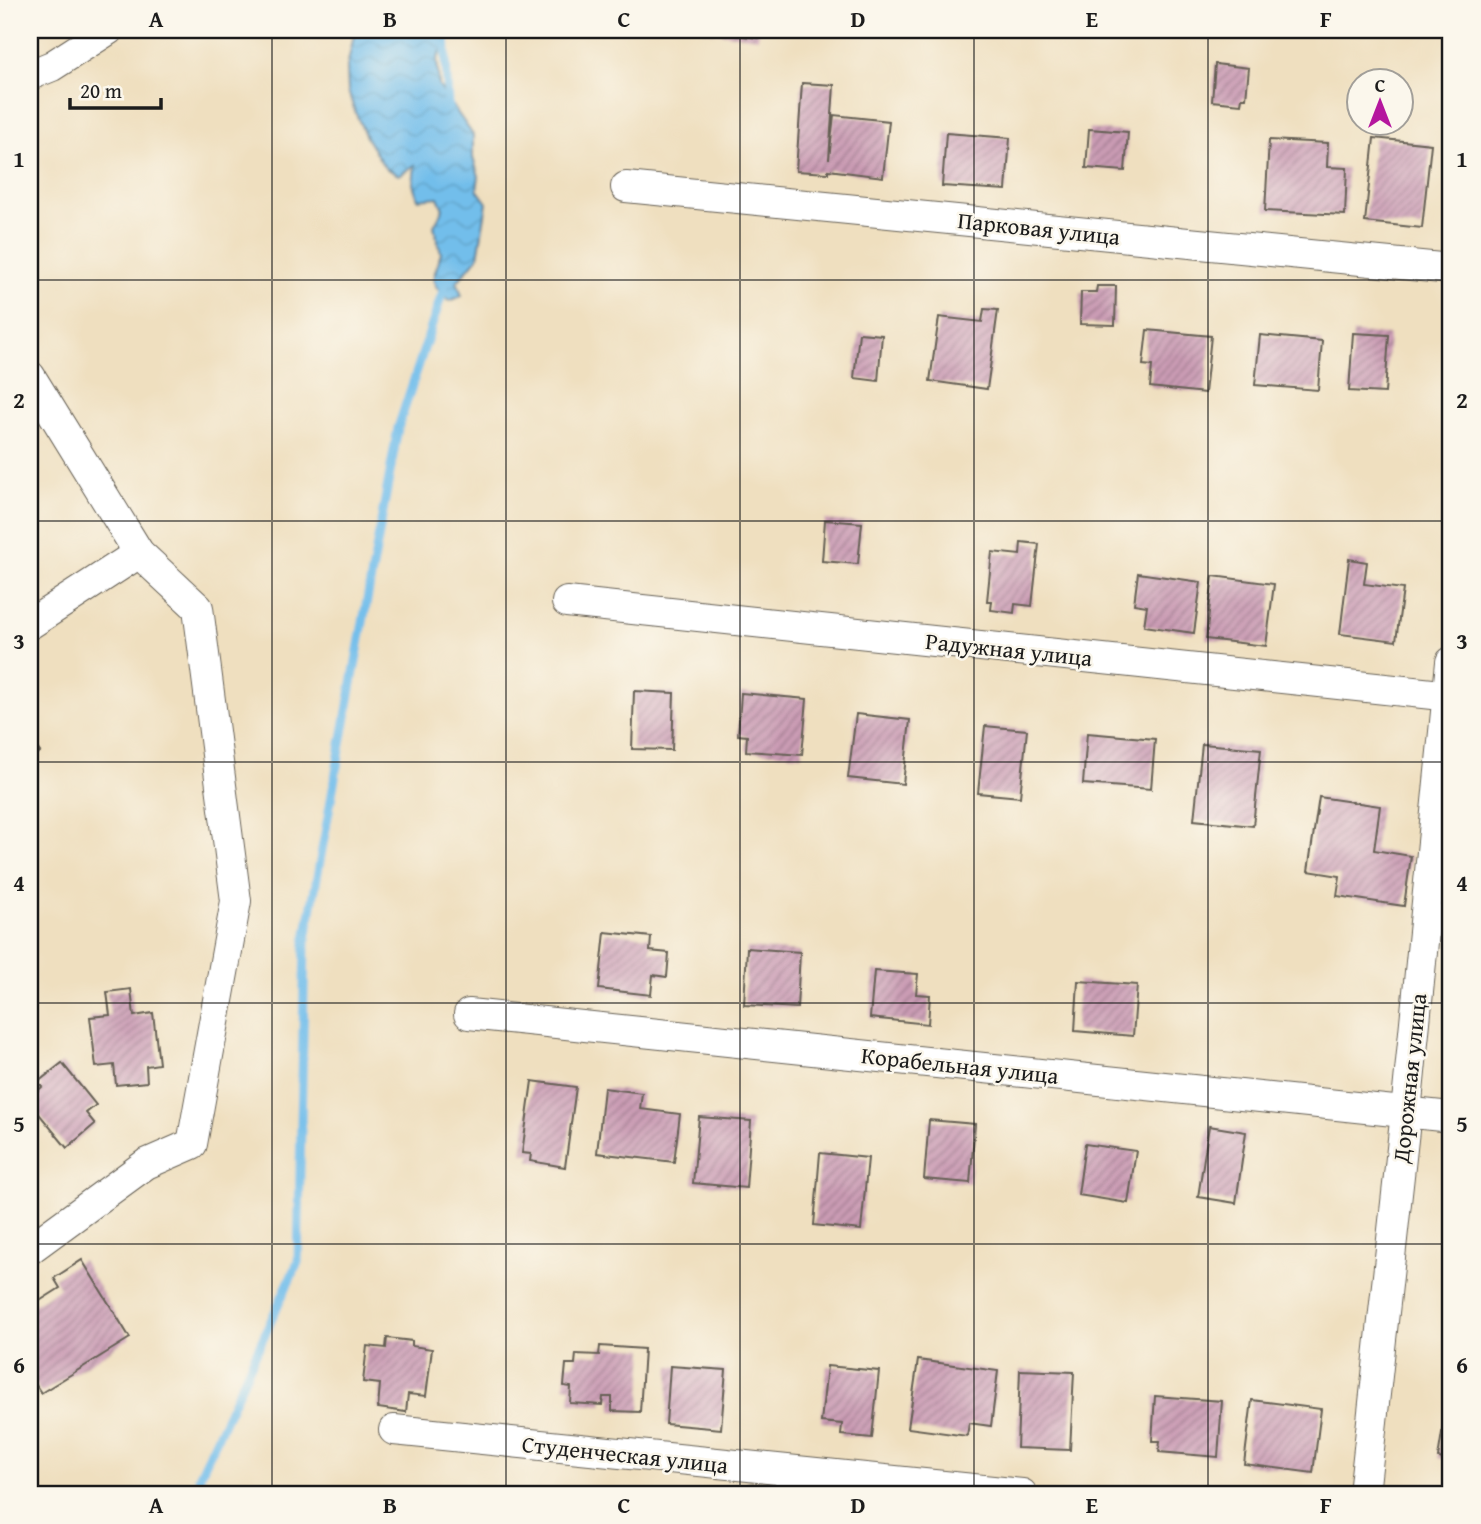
<svg xmlns="http://www.w3.org/2000/svg" width="1481" height="1524" font-family="'Gentium Book Plus',serif">
  <style>
    .water { fill: url(#water-waves); stroke: #476d84; stroke-width: 2 }
    .lines { fill: none; stroke-linecap: round; stroke-linejoin: round }
    .stream { stroke: #72beeb; stroke-width: 9 }
    .building { fill: url(#building-hatch) }
    .minor-casing { stroke: #666055; stroke-width: 32 }
    .minor { stroke: #fff; stroke-width: 30 }
    .grid { fill: none; stroke: #1c1c1c; stroke-width: 2; stroke-opacity: 0.55 }
    .labels { text-anchor: middle; dominant-baseline: central; stroke-width: 5; stroke-linejoin: round; paint-order: stroke }
    .street-label { font-size: 23px; fill: #1c1c1c; stroke: #fbf7ec }
    .neatline { fill: none; stroke: #1c1c1c; stroke-width: 2.5 }
    .grid-label { font-size: 23px; text-anchor: middle; font-weight: bold; fill: #1c1c1c }
  </style>
  <defs>
    <pattern id="water-waves" width="16" height="10" patternUnits="userSpaceOnUse" patternTransform="scale(1.75)"><rect width="16" height="10" fill="#72beeb"/><path d="M0 5q4-4 8 0t8 0" fill="none" stroke="#62a3c9"/></pattern>
    <pattern id="building-hatch" width="6" height="6" patternUnits="userSpaceOnUse" patternTransform="scale(1.75)"><rect width="6" height="6" fill="#ca9bb4"/><path d="M-1 1l2-2M0 6l6-6M5 7l2-2" fill="none" stroke="#a37e92"/></pattern>
  </defs>
  <rect width="100%" height="100%" fill="#fbf7ec"/>
  <filter id="ink" filterUnits="userSpaceOnUse"><feTurbulence type="fractalNoise" baseFrequency=".0143" numOctaves="2"/><feDisplacementMap in="SourceGraphic" scale="14" xChannelSelector="R" yChannelSelector="G"/><feConvolveMatrix kernelMatrix="1 2 1 2 8 2 1 2 1" color-interpolation-filters="sRGB"/></filter>
  <filter id="wash" filterUnits="userSpaceOnUse"><feTurbulence type="fractalNoise" baseFrequency=".00686" numOctaves="4" result="noise"/><feDisplacementMap in="SourceGraphic" scale="28" xChannelSelector="R" yChannelSelector="G"/><feGaussianBlur stdDeviation="1.57" result="paint"/><feColorMatrix in="noise" values="0 0 0 0 0 0 0 0 0 0 0 0 0 0 0 0 0 1.4 0 .05"/><feComposite in="paint" operator="in"/></filter>
  <g filter="url(#wash)">
    <rect width="100%" height="100%" fill="#efdfbf"/>
    <!-- water -->
    <path class="water" d="M355,30H457L446,40L437,60L439,86L473,135V158L479,176L477,189L487,203L478,257L457,282L462,296L449,301L436,287L433,279L441,253L434,226L443,209L438,197L418,199L413,184L415,165L399,175L385,168L366,137L354,109L348,91L347,67Z"/>
    <g class="lines">
      <!-- stream -->
      <g class="stream">
        <path d="M445,30L448,108"/>
        <path d="M205,1494L199,1477L298,1262L305,944L398,428L445,285"/>
      </g>
    </g>
    <g id="blocks">
      <!-- building -->
      <g class="building">
        <path d="M703,30H759L758,38L703,31Z"/>
        <path d="M1215,64L1249,68L1246,98H1242L1241,104L1212,101Z"/>
        <path d="M802,83L834,85L829,159L834,115L889,121L883,177L828,170V173L796,171Z"/>
        <path d="M1089,129L1128,132L1125,171L1086,168Z"/>
        <path d="M946,133L1010,138L1006,190L942,186Z"/>
        <path d="M1374,138L1431,144L1422,228L1365,222Z"/>
        <path d="M1269,140L1328,143L1327,167L1347,168L1345,215L1265,211Z"/>
        <path d="M1097,286H1116L1115,325L1080,324L1081,292H1096Z"/>
        <path d="M984,309L998,310L987,389L930,381L939,317L982,322Z"/>
        <path d="M1147,330L1211,336L1205,393L1150,387L1152,366L1143,365Z"/>
        <path d="M859,333L882,335L878,381L854,378Z"/>
        <path d="M1353,333L1389,335L1385,393L1349,391Z"/>
        <path d="M1260,335L1322,341L1318,390L1255,385Z"/>
        <path d="M825,520L862,523L858,564L822,561Z"/>
        <path d="M1021,542L1039,544L1032,606L1015,604L1014,613L991,610L992,601H987L992,552L1020,555Z"/>
        <path d="M1349,559L1367,562L1364,584L1403,589L1396,641L1340,634Z"/>
        <path d="M1138,573L1201,582L1194,633L1144,626L1147,606L1134,604Z"/>
        <path d="M1213,576L1274,584L1266,646L1206,639Z"/>
        <path d="M634,691L674,693L672,750L632,749Z"/>
        <path d="M741,693L807,699L802,755L746,751L747,736L738,735Z"/>
        <path d="M856,714L910,720L903,784L848,778Z"/>
        <path d="M985,726L1027,730L1020,797L978,793Z"/>
        <path d="M1087,733L1155,739L1151,789L1083,784Z"/>
        <path d="M30,739L40,752L30,759Z"/>
        <path d="M1202,744L1261,749L1253,826L1194,820Z"/>
        <path d="M1319,797L1380,806L1374,850L1411,856L1404,906L1337,896L1340,876L1308,871Z"/>
        <path d="M605,932L651,937L650,951L669,953L667,977L653,975L651,995L599,989Z"/>
        <path d="M747,948L800,952L797,1008L744,1005Z"/>
        <path d="M874,971L918,974L916,994L930,995L928,1024L870,1018Z"/>
        <path d="M1078,981L1137,985L1133,1036L1075,1031Z"/>
        <path d="M131,989L134,1016L153,1013L159,1064L146,1066L147,1082L116,1085L114,1065L96,1067L90,1017L110,1015L107,992Z"/>
        <path d="M62,1063L96,1105L86,1113L95,1124L67,1148L30,1103V1098L42,1087L38,1082Z"/>
        <path d="M532,1081L576,1087L565,1167L530,1161L531,1154L522,1153Z"/>
        <path d="M604,1088L642,1093L640,1109L680,1114L674,1162L597,1153Z"/>
        <path d="M699,1117L751,1121L746,1188L693,1183Z"/>
        <path d="M929,1120L975,1124L970,1183L924,1179Z"/>
        <path d="M1209,1126L1246,1132L1236,1203L1198,1197Z"/>
        <path d="M1085,1144L1136,1151L1128,1203L1078,1195Z"/>
        <path d="M820,1153L868,1158L861,1230L814,1225Z"/>
        <path d="M82,1260L130,1338L41,1393L30,1376V1307L60,1288L54,1278Z"/>
        <path d="M387,1338L412,1341V1346L432,1349L426,1396L408,1394L406,1412L378,1408L380,1384L363,1382L367,1346L386,1348Z"/>
        <path d="M600,1346L644,1349L640,1412L612,1411V1397H603L602,1405L570,1403L571,1387L564,1386L566,1364H575L576,1354L599,1355Z"/>
        <path d="M918,1360L998,1371L991,1426L969,1423L967,1436L908,1428Z"/>
        <path d="M670,1366L726,1370L721,1429L666,1424Z"/>
        <path d="M827,1366L879,1371L872,1438L841,1435L842,1424L821,1422Z"/>
        <path d="M1020,1370L1074,1372L1070,1450L1017,1448Z"/>
        <path d="M1155,1396L1222,1401L1218,1457L1159,1452L1160,1441H1152Z"/>
        <path d="M1252,1400L1321,1409L1313,1473L1244,1464Z"/>
        <path d="M1447,1401L1451,1402V1460L1438,1458Z"/>
      </g>
    </g>
  </g>
  <g filter="url(#ink)">
    <use href="#blocks" fill-opacity="0" stroke="#666055" stroke-width="2"/>
    <g class="lines">
      <defs>
        <g id="minor">
          <path d="M30,75L52,66L108,30"/>
          <path d="M626,187L1451,269"/>
          <path d="M30,376L139,553L198,608L236,901L192,1144L146,1164L30,1249"/>
          <path d="M567,602L1451,696"/>
          <path d="M30,624L139,553"/>
          <path d="M469,1014L1451,1117"/>
          <path d="M394,1430L1022,1494"/>
          <path d="M1364,1494L1406,1112L1451,662"/>
        </g>
      </defs>
      <!-- minor casing -->
      <use href="#minor" class="minor-casing"/>
      <!-- minor -->
      <use href="#minor" class="minor"/>
    </g>
  </g>
  <!-- grid -->
  <path class="grid" d="M272,30V1494M506,30V1494M740,30V1494M974,30V1494M1208,30V1494M30,280H1451M30,521H1451M30,762H1451M30,1003H1451M30,1244H1451"/>
  <g class="labels">
    <!-- street labels -->
    <g class="street-label">
      <text transform="translate(1039 228) rotate(6)">Парковая улица</text>
      <text transform="translate(1009 649) rotate(6)">Радужная улица</text>
      <text transform="translate(960 1065) rotate(6)">Корабельная улица</text>
      <text transform="translate(1409 1078) rotate(-84)">Дорожная улица</text>
      <text transform="translate(625 1454) rotate(6)">Студенческая улица</text>
    </g>
  </g>
  <!-- margin -->
  <rect width="1481" height="1524" fill="none" stroke="#fbf7ec" stroke-width="77"/>
  <!-- north arrow -->
  <g transform="translate(1380 102)"><circle r="33" fill="#fbf7ec" stroke="#a29f99" stroke-width="2"/>
  <path d="M0-5L12 26L0 18L-12 26Z" fill="#b5179e"/>
  <text y="-10" font-size="19" font-weight="bold" text-anchor="middle" fill="#1c1c1c">С</text>
  </g>
  <!-- scale -->
  <path d="M70 98v10h91v-10" fill="none" stroke="#1c1c1c" stroke-width="3.5"/>
  <text x="80" y="98" font-size="21" fill="#1c1c1c" stroke="#fbf7ec" stroke-width="5" paint-order="stroke">20 m</text>
  <rect x="38" y="38" width="1404" height="1448" class="neatline"/>
  <g class="grid-label">
    <text x="156" y="27">A</text>
    <text x="390" y="27">B</text>
    <text x="624" y="27">C</text>
    <text x="858" y="27">D</text>
    <text x="1092" y="27">E</text>
    <text x="1326" y="27">F</text>
    <text x="19" y="167">1</text>
    <text x="1462" y="167">1</text>
    <text x="19" y="408">2</text>
    <text x="1462" y="408">2</text>
    <text x="19" y="649">3</text>
    <text x="1462" y="649">3</text>
    <text x="19" y="891">4</text>
    <text x="1462" y="891">4</text>
    <text x="19" y="1132">5</text>
    <text x="1462" y="1132">5</text>
    <text x="19" y="1373">6</text>
    <text x="1462" y="1373">6</text>
    <text x="156" y="1513">A</text>
    <text x="390" y="1513">B</text>
    <text x="624" y="1513">C</text>
    <text x="858" y="1513">D</text>
    <text x="1092" y="1513">E</text>
    <text x="1326" y="1513">F</text>
  </g>
</svg>
